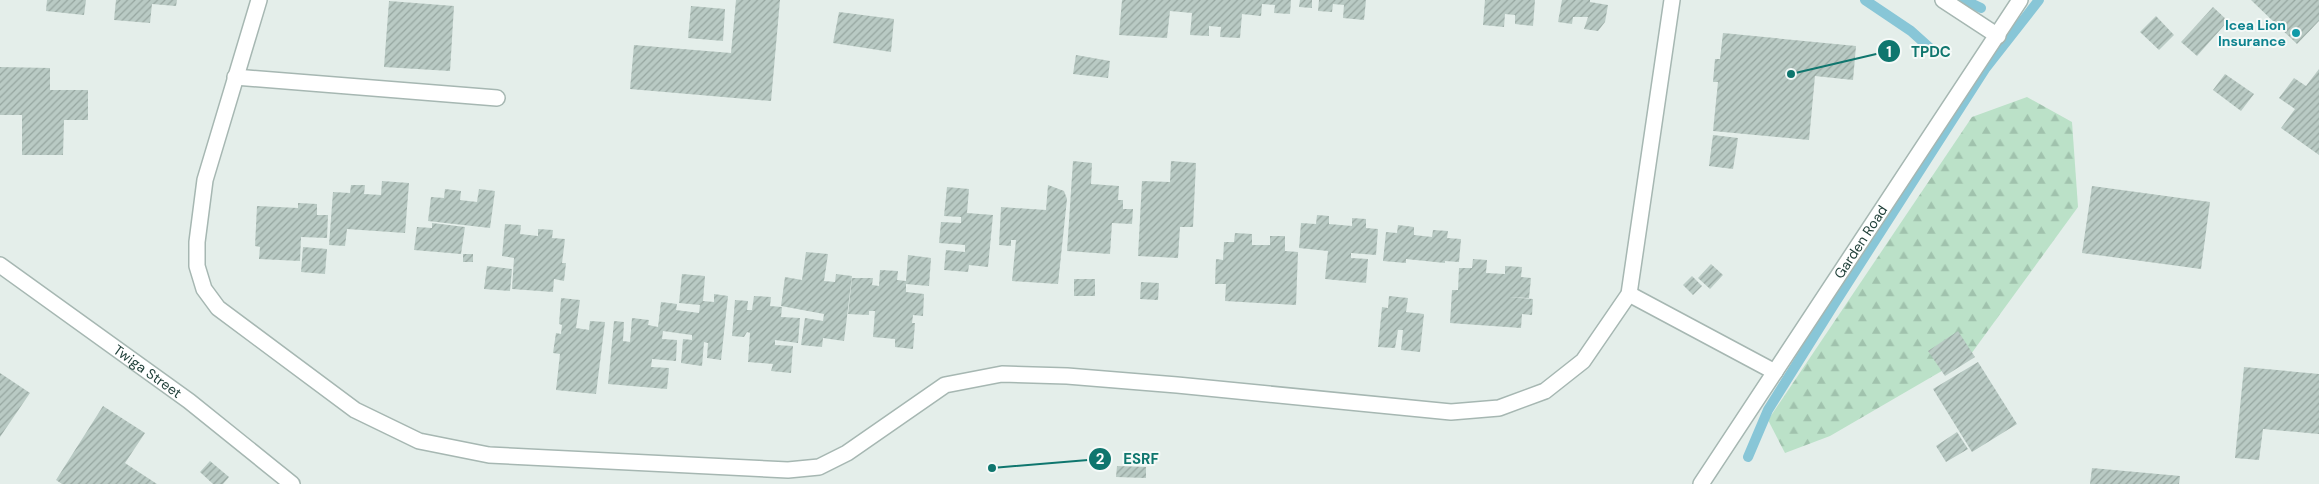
<svg xmlns="http://www.w3.org/2000/svg" width="2319" height="484" font-family="'DM Sans',sans-serif">
  <style>
    .forest { fill: url(#forest-firs) }
    .lines { fill: none; stroke-linecap: round; stroke-linejoin: round }
    .stream { stroke: #88c6d7; stroke-width: 10 }
    .building { fill: url(#building-hatch) }
    .minor-casing { stroke: #a6b7b2; stroke-width: 18 }
    .minor { stroke: #fff; stroke-width: 15 }
    .culture-dot { fill: #0f9aa8; stroke: #f5faf8; stroke-width: 2 }
    .labels { text-anchor: middle; dominant-baseline: central; stroke-width: 4; stroke-linejoin: round; paint-order: stroke }
    .culture-label { font-size: 14px; font-weight: bold; fill: #0d838f; stroke: #f5faf8; text-anchor: end }
    .street-label { font-size: 14px; fill: #22423b; stroke: #f5faf8 }
    .leader { fill: none; stroke: #0f766e; stroke-width: 2 }
    .callout-dot { fill: #0f766e; stroke: #f5faf8; stroke-width: 2 }
    .mark-label { font-size: 15px; text-anchor: middle; font-weight: bold; fill: #fff }
    .callout-label { font-size: 15px; text-anchor: middle; font-weight: bold; fill: #0f766e; stroke: #f5faf8; stroke-width: 4; stroke-linejoin: round; paint-order: stroke }
  </style>
  <defs>
    <pattern id="forest-firs" width="22" height="20" patternUnits="userSpaceOnUse" patternTransform="scale(1.25)"><rect width="22" height="20" fill="#bbe1c8"/><path d="M5 1l3.5 6h-7zM16 11l3.5 6h-7z" fill="#a0c2ad"/></pattern>
    <pattern id="building-hatch" width="6" height="6" patternUnits="userSpaceOnUse" patternTransform="scale(1.25)"><rect width="6" height="6" fill="#b9cac4"/><path d="M-1 1l2-2M0 6l6-6M5 7l2-2" fill="none" stroke="#96a6a0"/></pattern>
  </defs>
  <rect width="100%" height="100%" fill="#e4eeea"/>
  <!-- forest -->
  <path class="forest" d="M2027,97L2072,122L2078,207L1971,354L1830,436L1785,453L1768,420L1972,117Z"/>
  <g class="lines">
    <!-- stream -->
    <g class="stream">
      <path d="M1865,0L1911,31L1931,49"/>
      <path d="M1964,0L1981,8"/>
      <path d="M1748,457L1768,410L1833,306L1985,69L2039,0"/>
    </g>
  </g>
  <!-- building -->
  <g class="building">
    <path d="M47,0H86L84,15L46,11Z"/>
    <path d="M116,0H177L176,6L152,4L150,23L114,20Z"/>
    <path d="M736,0H780L771,101L630,89L634,45L731,53Z"/>
    <path d="M1122,0H1291L1290,14L1274,13L1275,5L1262,4L1261,16L1242,14L1240,38L1220,37L1221,27L1209,26V36L1190,35L1192,13L1170,11L1167,38L1119,35Z"/>
    <path d="M1300,0H1312V8L1299,7Z"/>
    <path d="M1319,0H1366L1364,20L1343,18L1344,5L1333,4L1332,12L1318,11Z"/>
    <path d="M1485,0H1535L1533,26L1515,24V15L1505,14L1504,27L1483,25Z"/>
    <path d="M1562,0H1590V2L1608,5L1605,22L1598,31L1584,29L1588,17H1573L1572,24L1558,22Z"/>
    <path d="M2251,0H2319V21L2297,44Z"/>
    <path d="M389,1L454,6L450,71L384,67Z"/>
    <path d="M691,6L725,9L723,41L688,38Z"/>
    <path d="M2213,7L2228,21L2197,56L2181,42Z"/>
    <path d="M839,12L894,19L891,52L833,43Z"/>
    <path d="M2156,16L2174,35L2159,50L2140,32Z"/>
    <path d="M1723,33L1856,46L1853,80L1815,76L1809,140L1713,131L1718,82H1713L1715,59H1720Z"/>
    <path d="M1076,55L1110,61L1108,78L1073,74Z"/>
    <path d="M0,67L50,68V90H88V120H64L63,155H22V115H0Z"/>
    <path d="M2319,69V155L2281,128L2295,109L2279,98L2294,78L2306,86Z"/>
    <path d="M2225,74L2254,94L2241,111L2213,90Z"/>
    <path d="M1713,135L1738,138L1733,169L1709,166Z"/>
    <path d="M1073,161L1092,163L1091,184L1119,186L1118,200H1123V209H1133L1132,224L1112,223L1110,254L1067,251Z"/>
    <path d="M1171,161L1196,163L1193,227H1180L1178,258L1138,256L1142,181L1170,182Z"/>
    <path d="M382,181L409,183L405,233L347,229L345,246L329,245L333,192L350,193L351,185H365L364,194L381,195Z"/>
    <path d="M1048,185L1064,191L1067,199L1058,284L1012,281L1016,240H1011V246L999,245L1001,207L1046,210Z"/>
    <path d="M2092,186L2210,202L2201,269L2082,253Z"/>
    <path d="M947,187L969,189L967,213L993,215L988,267L969,265L968,272L944,270L946,250L965,252V245L939,243L941,222L961,223V217L944,216Z"/>
    <path d="M445,189L461,191L460,200L477,202L479,189L495,191L490,228L428,221L431,197L444,198Z"/>
    <path d="M298,203L317,204V215H328L327,238L301,237L300,261L259,259L260,247L255,246L257,206L298,208Z"/>
    <path d="M1317,215L1329,216V224L1352,226V218L1366,219V228L1378,229L1376,255L1351,253V258L1368,259L1366,283L1325,279L1328,251L1299,248L1301,223L1316,224Z"/>
    <path d="M432,223L465,227L461,254L414,250L417,227L432,228Z"/>
    <path d="M505,224L521,225L520,234L538,236V229L553,230L552,238L565,239L562,263H566L564,281L554,279L553,292L512,289L514,258L502,256Z"/>
    <path d="M1398,225L1414,227V235L1432,237L1433,230L1448,231L1447,238L1461,239L1459,262L1445,261V263L1406,259V263L1383,261L1386,232L1397,233Z"/>
    <path d="M1235,233L1252,234V245H1270V236H1285V251L1298,252L1296,305L1225,301L1226,284H1215L1216,259L1223,260L1224,242H1234Z"/>
    <path d="M303,247L327,249L325,274L301,272Z"/>
    <path d="M806,252L828,254L824,281L835,282L836,274L852,276L844,341L823,338L822,347L801,345L805,318L823,321L824,314L781,306L785,277L802,280Z"/>
    <rect x="463" y="254" width="10" height="8"/>
    <path d="M908,255L931,258L929,286L906,284V292L924,294L923,316L913,315L912,323H915L913,349L895,347V339L873,337L875,311H869V315L848,314L852,278H873L872,285L879,286L880,270L898,271L897,280L906,281Z"/>
    <path d="M1473,259L1487,260L1486,273L1505,274V266L1522,267L1521,277L1531,278L1529,298L1508,297L1533,299L1532,315L1522,314L1521,328L1450,323L1452,290H1458L1459,268H1472Z"/>
    <path d="M1711,264L1723,275L1710,289L1698,278Z"/>
    <path d="M487,266L512,269L510,291L484,289Z"/>
    <path d="M682,274L705,276L703,301L714,302V294L728,296L721,360L707,358L708,343L704,342L702,366L681,363L683,339L692,340V335L663,331L662,339L677,340L676,361L652,359L651,367L669,368L667,389L608,384L614,321L624,322L623,341L630,342L632,318L649,320L648,325L658,327L661,302L677,304L676,310L699,313L700,305L679,303Z"/>
    <path d="M1692,276L1702,286L1693,295L1683,285Z"/>
    <rect x="1074" y="279" width="21" height="17"/>
    <path d="M1141,282L1159,283L1158,300L1140,299Z"/>
    <path d="M754,296L771,297L770,306L782,307L781,317L800,318L798,343L775,340V345L793,346L791,373L771,371L773,364L748,362L750,333L747,332L744,337L732,336L735,300L748,301L747,310H752Z"/>
    <path d="M1389,296L1408,298L1406,312L1424,314L1420,352L1401,350L1403,330H1398L1395,348L1378,347L1382,307L1388,308Z"/>
    <path d="M561,298L580,300L576,328L589,330L590,321L605,322L596,394L556,390L560,354L553,353L556,333L561,334L562,325L559,324Z"/>
    <path d="M1958,331L1975,357L1945,376L1928,351Z"/>
    <path d="M1978,362L2017,424L1972,452L1933,389Z"/>
    <path d="M2244,367L2319,374V434L2263,429L2259,460L2235,458Z"/>
    <path d="M0,373L30,393L0,437Z"/>
    <path d="M103,406L145,433L125,463L157,484H62L56,480Z"/>
    <path d="M1957,432L1968,449L1946,462L1936,446Z"/>
    <path d="M210,461L229,477L223,484H213L200,472Z"/>
    <path d="M1117,466L1146,467V478L1116,477Z"/>
    <path d="M2092,468L2180,476L2179,484H2090Z"/>
  </g>
  <g class="lines">
    <defs>
      <g id="minor">
        <path d="M259,0L205,180L197,242V266L204,289L218,308L355,410L419,441L489,455L788,470L819,467L847,453L945,385L1002,374L1067,376L1177,385L1451,412L1499,408L1545,391L1583,361L1629,294L1672,0"/>
        <path d="M1943,0L1998,36"/>
        <path d="M235,77L497,98"/>
        <path id="s1" d="M0,265L189,401L292,484"/>
        <path d="M1629,294L1775,372"/>
        <path id="s2" d="M1701,484L2020,0"/>
      </g>
    </defs>
    <!-- minor casing -->
    <use href="#minor" class="minor-casing"/>
    <!-- minor -->
    <use href="#minor" class="minor"/>
  </g>
  <!-- markers -->
  <circle class="culture-dot" cx="2296" cy="33" r="5"/>
  <g class="labels">
    <!-- culture labels -->
    <g class="culture-label">
      <text x="2286" y="25">Icea Lion<tspan x="2286" dy="16">Insurance</tspan></text>
    </g>
    <!-- street labels -->
    <g class="street-label">
      <text stroke="none"><textPath href="#s2" startOffset="290">Garden Road</textPath></text>
      <text stroke="none"><textPath href="#s1" startOffset="182">Twiga Street</textPath></text>
    </g>
  </g>
  <!-- callouts -->
  <path class="leader" d="M1791 74L1889 51M992 468L1100 459"/>
  <g class="callout-dot">
    <circle cx="1791" cy="74" r="5"/>
    <circle cx="992" cy="468" r="5"/>
    <circle cx="1889" cy="51" r="12"/>
    <circle cx="1100" cy="459" r="12"/>
  </g>
  <g class="mark-label">
    <text x="1889" y="57">1</text>
    <text x="1100" y="464">2</text>
  </g>
  <g class="callout-label">
    <text x="1931" y="57">TPDC</text>
    <text x="1141" y="464">ESRF</text>
  </g>
</svg>
